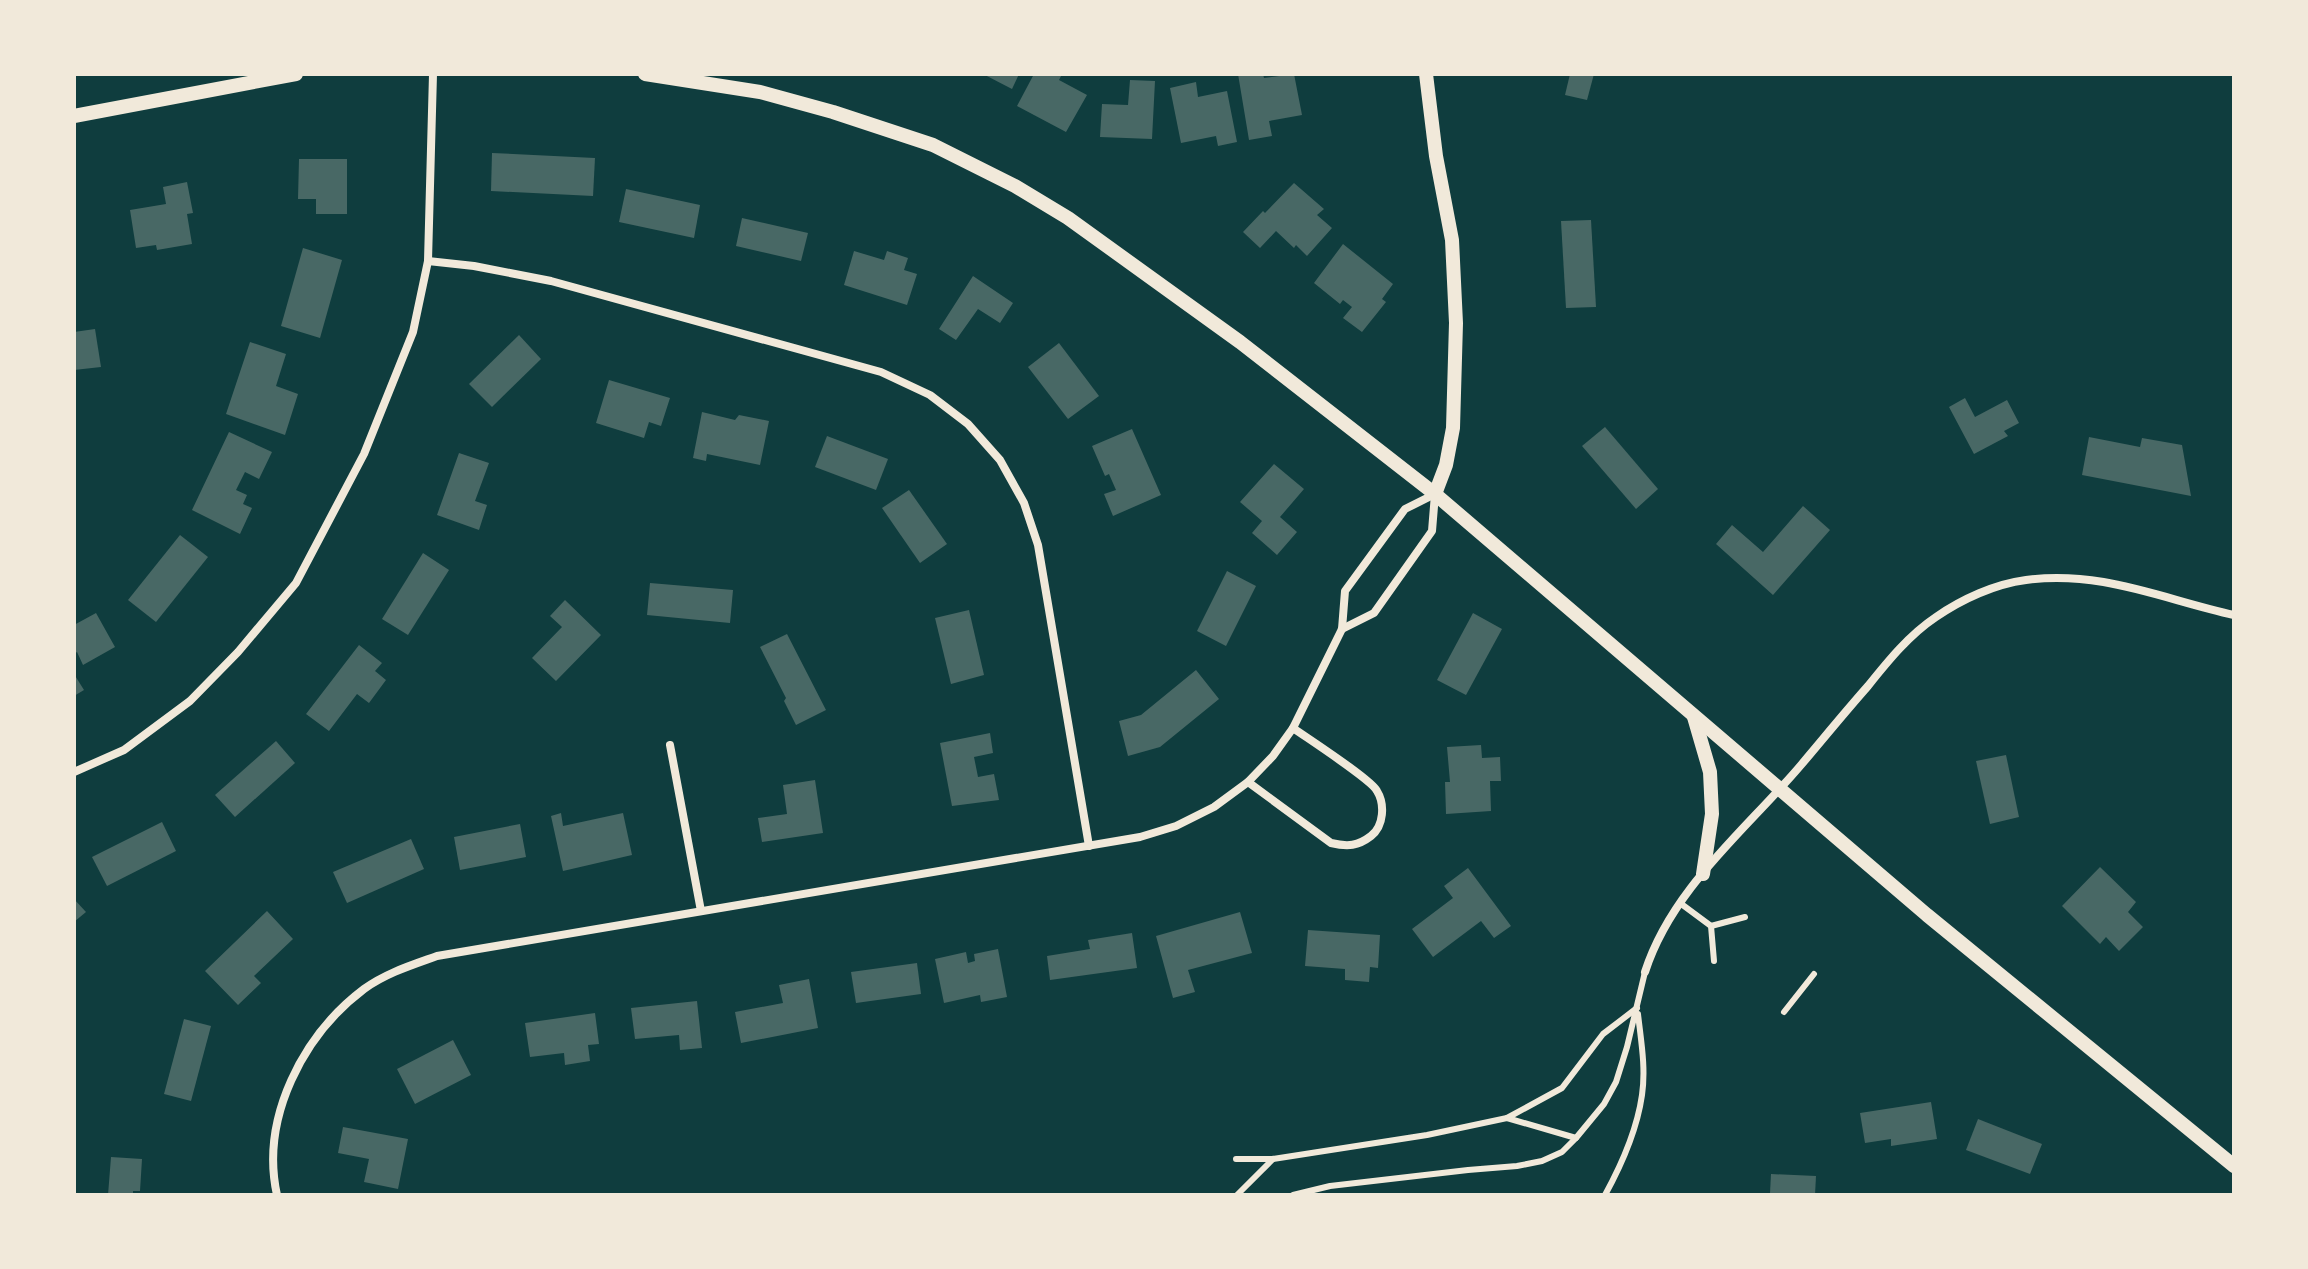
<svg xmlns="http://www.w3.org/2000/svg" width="2308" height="1269" font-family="Inter,sans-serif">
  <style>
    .building { fill: #486865 }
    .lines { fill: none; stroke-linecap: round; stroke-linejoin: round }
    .service { stroke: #f1e9da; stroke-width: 6 }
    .minor { stroke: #f1e9da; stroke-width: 8 }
    .tertiary { stroke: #f1e9da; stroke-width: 14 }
  </style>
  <rect width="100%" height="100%" fill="#0f3d3e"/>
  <!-- building -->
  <g class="building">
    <path d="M983,74H1019L1012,89Z"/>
    <path d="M1034,74H1062L1059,80L1087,95L1066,132L1017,106Z"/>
    <path d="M1238,74H1263L1264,78L1294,74L1302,115L1269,121L1272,136L1249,140Z"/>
    <path d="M1570,74H1594L1587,100L1565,95Z"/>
    <path d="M1130,80L1155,81L1152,139L1100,137L1102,104L1128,105Z"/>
    <path d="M1196,82L1198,97L1227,91L1237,142L1218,146L1216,136L1181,143L1170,88Z"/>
    <path d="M492,153L595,158L593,196L491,191Z"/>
    <path d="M299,159H347V214H316V199H298Z"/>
    <path d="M187,182L193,213L187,214L192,244L157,250L156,245L136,248L130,210L166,204L163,187Z"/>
    <path d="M1294,183L1324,209L1317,215L1332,228L1307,256L1296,245L1294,248L1276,231L1260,248L1243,232L1263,211L1265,213Z"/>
    <path d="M626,189L700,205L694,238L619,222Z"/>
    <path d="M742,218L808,233L801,261L736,246Z"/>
    <path d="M1591,220L1596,307L1566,308L1561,221Z"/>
    <path d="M1343,244L1393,284L1382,299L1386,302L1362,332L1343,318L1352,307L1343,300L1340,304L1314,283Z"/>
    <path d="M303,248L342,260L320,338L281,326Z"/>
    <path d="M854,251L884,260L887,251L908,258L904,270L917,274L907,305L844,285Z"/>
    <path d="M973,276L1013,303L1000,323L978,309L956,340L939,329Z"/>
    <path d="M95,329L101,367L74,370V332Z"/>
    <path d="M519,335L541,359L492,407L469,384Z"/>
    <path d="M250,342L286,354L276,386L298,394L285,435L226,414Z"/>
    <path d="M1059,343L1099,396L1068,419L1028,367Z"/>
    <path d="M609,380L670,398L661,426L649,422L644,438L596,423Z"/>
    <path d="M1965,398L1975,417L2007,400L2019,423L2004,431L2008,436L1974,454L1949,407Z"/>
    <path d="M702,412L735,420L739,415L769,421L760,465L707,454L706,461L693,458Z"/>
    <path d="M1605,427L1658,489L1636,509L1582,446Z"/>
    <path d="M1132,429L1161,495L1113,516L1104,494L1116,490L1109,474L1105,476L1092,446Z"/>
    <path d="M229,432L272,452L259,479L245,472L236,490L247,495L243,504L252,508L240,534L192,510Z"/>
    <path d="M827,436L888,459L876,490L815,467Z"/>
    <path d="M2089,437L2140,447L2142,438L2182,445L2191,496L2082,475Z"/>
    <path d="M459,453L489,463L475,501L487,505L479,530L437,515Z"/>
    <path d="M1274,464L1304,489L1280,517L1297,532L1277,555L1252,533L1262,521L1240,502Z"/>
    <path d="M909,490L947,544L920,563L882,508Z"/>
    <path d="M1803,506L1830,530L1773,595L1716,544L1732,525L1763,552Z"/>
    <path d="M180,535L208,557L156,622L128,600Z"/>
    <path d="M423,553L449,570L408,635L382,619Z"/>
    <path d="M1227,571L1256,586L1226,646L1197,631Z"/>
    <path d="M650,583L733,590L730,623L647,615Z"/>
    <path d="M565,600L601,635L556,681L532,658L562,627L550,616Z"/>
    <path d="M969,610L984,675L951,684L935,618Z"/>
    <path d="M96,613L115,647L83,665L77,652L74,654V625Z"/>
    <path d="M1473,613L1502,629L1466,695L1437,680Z"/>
    <path d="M787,634L826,710L796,725L784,701L786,698L760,647Z"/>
    <path d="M359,645L382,663L375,671L386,680L369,703L357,694L329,731L306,714Z"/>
    <path d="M1196,670L1219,699L1160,747L1128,756L1119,721L1141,715Z"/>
    <path d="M74,674L84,690L74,696Z"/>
    <path d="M990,733L993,753L974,757L978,777L994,774L999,800L952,806L940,743Z"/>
    <path d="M276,741L295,763L235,817L215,795Z"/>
    <path d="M1481,745L1482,758L1500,757L1501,781H1490L1491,811L1446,814L1445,782H1450L1447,747Z"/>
    <path d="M2006,755L2019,817L1990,824L1976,761Z"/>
    <path d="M815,780L823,833L762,842L758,818L787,814L783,785Z"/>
    <path d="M561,813L563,826L623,813L632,855L563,871L551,816Z"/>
    <path d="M162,822L176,851L107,886L92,857Z"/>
    <path d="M520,824L526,857L460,870L454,837Z"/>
    <path d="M411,839L424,869L347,903L333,872Z"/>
    <path d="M2100,867L2136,902L2128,912L2143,927L2119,951L2106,937L2100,944L2062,906Z"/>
    <path d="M1468,868L1511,926L1494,938L1481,921L1433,957L1412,929L1453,898L1444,886Z"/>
    <path d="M74,899L86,912L74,922Z"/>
    <path d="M267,911L293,939L254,976L261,983L238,1005L205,971Z"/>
    <path d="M1240,912L1252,953L1188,970L1195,992L1173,998L1156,936Z"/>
    <path d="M1308,930L1380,935L1378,968L1370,967L1369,982L1345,980V969L1305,966Z"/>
    <path d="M1132,933L1137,968L1050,980L1047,956L1090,949L1088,940Z"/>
    <path d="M998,949L1007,997L981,1002L980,995L944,1003L935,959L966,952L968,963L975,961L974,954Z"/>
    <path d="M917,963L921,994L856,1003L851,972Z"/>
    <path d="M809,979L818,1028L741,1043L735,1012L783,1003L779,985Z"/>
    <path d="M697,1001L702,1048L680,1050L679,1035L635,1039L631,1008Z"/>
    <path d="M595,1013L599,1044L588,1045L590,1061L565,1065L564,1053L530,1057L525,1023Z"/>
    <path d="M184,1019L211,1026L191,1101L164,1094Z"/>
    <path d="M453,1040L471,1075L415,1104L397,1069Z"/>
    <path d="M1931,1102L1937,1139L1891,1146V1139L1865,1143L1860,1113Z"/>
    <path d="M1978,1119L2042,1144L2030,1174L1966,1150Z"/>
    <path d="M343,1127L408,1139L398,1189L364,1182L369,1159L338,1153Z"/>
    <path d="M111,1157L142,1159L140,1191H133V1195H108Z"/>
    <path d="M1771,1174L1816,1176L1815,1195L1770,1193Z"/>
  </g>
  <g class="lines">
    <!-- service -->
    <g class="service">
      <path d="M1680,903L1711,926L1714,961"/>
      <path d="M1711,926L1745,917"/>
      <path d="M1784,1012L1814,974"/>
      <path d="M1507,1118L1576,1138"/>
      <path d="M1236,1159H1273L1427,1135L1507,1118L1562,1088L1603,1034L1637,1008"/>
      <path d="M1237,1195L1273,1159"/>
      <path d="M1293,1195L1330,1186L1468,1170L1517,1166L1542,1161L1562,1152L1576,1138L1604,1104L1616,1082L1627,1047L1645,972"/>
      <path d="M1605,1195C1622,1164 1637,1130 1642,1095C1646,1068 1641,1041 1638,1014"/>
    </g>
    <!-- minor -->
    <g class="minor">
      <path d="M428,261L474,266L551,281L881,372L930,395L968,424L1000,460L1024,503L1038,545L1089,846"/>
      <path d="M1342,629L1374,613L1432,531L1435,494"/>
      <path d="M670,745L701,911"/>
      <path d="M74,772L124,750L190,701L238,652L296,583L364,454L413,332L428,261L433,74"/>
      <path d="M1248,782L1331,843C1348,847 1358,846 1371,836C1384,826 1385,804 1377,791C1372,780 1307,738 1293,728"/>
      <path d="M1645,972C1672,888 1746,830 1801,765C1823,739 1845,712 1868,686C1888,661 1909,635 1936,617C1962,599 1995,584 2026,580C2101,570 2162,599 2234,615"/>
      <path d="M277,1195C260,1118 303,1035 364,989C386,973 412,965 437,956L1140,837L1176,826L1214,807L1248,782L1273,756L1293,728L1342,629L1345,591L1405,509L1435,494"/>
    </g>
    <!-- tertiary -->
    <g class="tertiary">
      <path d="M645,74L760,92L833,112L933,145L1015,186L1068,218L1240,342L1435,494L1927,915L2234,1166"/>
      <path d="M1426,74L1436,156L1452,240L1456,323L1453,428L1446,465L1435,494"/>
      <path d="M74,116L296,74"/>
      <path d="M1694,717L1710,772L1712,814L1703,874"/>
    </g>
  </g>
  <!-- border -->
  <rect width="2308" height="1269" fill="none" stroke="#f1e9da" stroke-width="152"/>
</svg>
